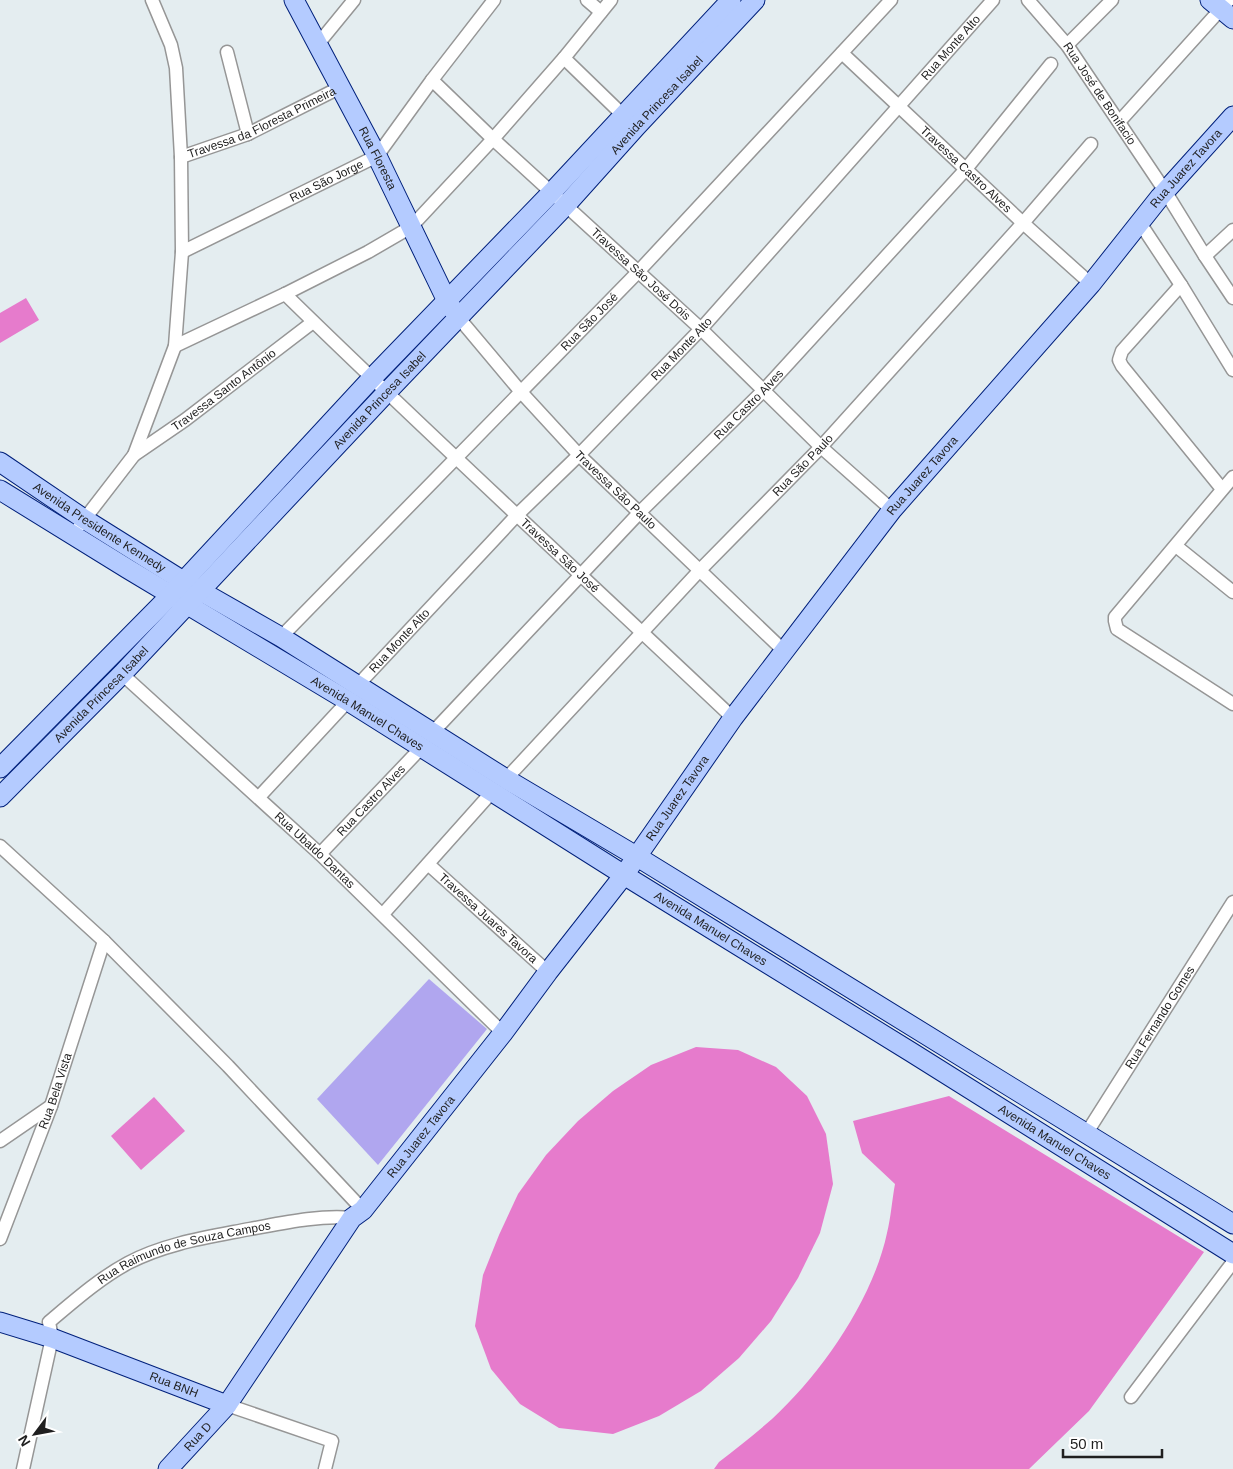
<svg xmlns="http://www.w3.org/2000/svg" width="1233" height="1469" font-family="Arial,sans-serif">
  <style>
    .grass { fill: #b0a6ef }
    .pitch { fill: #e67bcc }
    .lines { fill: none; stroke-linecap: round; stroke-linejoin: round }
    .street-casing { stroke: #969696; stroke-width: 15 }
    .secondary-casing { stroke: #00207b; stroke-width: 21 }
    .street { stroke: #fff; stroke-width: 12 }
    .secondary { stroke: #b4cbff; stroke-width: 19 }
    .labels { text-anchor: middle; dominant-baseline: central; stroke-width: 4; stroke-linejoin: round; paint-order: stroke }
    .street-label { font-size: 12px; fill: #1f1f1f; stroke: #fff }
  </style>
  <rect width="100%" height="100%" fill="#e4edf0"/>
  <!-- grass -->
  <path class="grass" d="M429,979L487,1029L378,1165L317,1099Z"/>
  <!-- pitch -->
  <g class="pitch">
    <path d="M26,298L39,320L0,343V313Z"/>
    <path d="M696,1047L738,1050L776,1067L807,1096L826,1134L833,1184L820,1233L798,1278L771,1321L739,1358L701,1391L659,1416L613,1434L559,1428L520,1404L491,1369L475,1326L483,1275L499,1235L518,1194L546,1155L578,1121L613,1091L651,1065Z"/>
    <path d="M949,1096L1204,1252L1089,1411L1029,1469H714L719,1462C737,1448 755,1434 772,1419C822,1373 873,1299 887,1233C891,1217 892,1200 895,1184L862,1153L853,1121Z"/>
    <path d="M154,1097L185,1131L141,1170L111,1136Z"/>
  </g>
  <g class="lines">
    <defs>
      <g id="street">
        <path d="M587,0L601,12"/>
        <path id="s1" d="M1028,0L1067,45L1165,191L1205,256L1233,298"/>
        <path d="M318,44L354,0"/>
        <path d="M1067,45L1112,0"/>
        <path d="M227,52L248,134"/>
        <path id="s2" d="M842,53L1023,223L1091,284"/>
        <path d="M564,58L629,121"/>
        <path id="s3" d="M432,80L493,139L701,329L821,447L892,510"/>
        <path d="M1119,122L1229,0"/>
        <path id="s4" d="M181,157L248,134L341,87"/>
        <path d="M1140,223L1181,285L1233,370"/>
        <path id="s5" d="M182,252L377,156L432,80L494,0"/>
        <path d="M1205,256L1233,230"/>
        <path d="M1181,285L1122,351L1119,360L1122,366L1222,489"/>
        <path d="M285,294L368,252L411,227L493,139L564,58L611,0"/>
        <path id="s6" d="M458,317L521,392L579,455L784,651"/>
        <path id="s7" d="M175,346L285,294C432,438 584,577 733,718"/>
        <path id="s8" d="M134,455L185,420L313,322"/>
        <path d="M1233,477L1115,617V621L1117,629L1233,704"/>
        <path d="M80,525L134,455L175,346L182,252L181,157L176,68L171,45L152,0"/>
        <path d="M1176,546L1233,592"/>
        <path id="s9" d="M281,637L638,272L891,0"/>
        <path id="s10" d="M122,674L320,854L503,1033"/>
        <path id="s11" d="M357,686L516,516L579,455L701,329L993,0"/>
        <path id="s12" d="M433,732L640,512L764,390L966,169L1051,64"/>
        <path id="s13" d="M506,779L700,570L821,447L1023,223L1091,144"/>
        <path d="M259,797L348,701"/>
        <path d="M0,846L104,941L228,1066L363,1210"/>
        <path id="s14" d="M320,854L422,747"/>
        <path id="s15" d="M428,864L548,972"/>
        <path d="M383,914L492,792"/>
        <path id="s16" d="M1086,1134L1233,902"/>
        <path d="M0,1141L51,1106"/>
        <path id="s17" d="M0,1239L51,1106L104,941"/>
        <path d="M1131,1397L1233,1262"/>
        <path d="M227,1405L332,1441L325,1469"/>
        <path id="s18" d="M23,1469L52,1338L49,1322C74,1301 100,1278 128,1263C166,1243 209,1237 250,1229C283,1223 318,1215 352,1218"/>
      </g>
      <g id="secondary">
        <path id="s19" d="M294,0L377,156L447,301L453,310"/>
        <path d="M1210,0L1233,19"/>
        <path id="s20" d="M0,462L84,519L183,581L281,637L506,779L636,856L1233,1224"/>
        <path id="s21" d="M0,490L128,569L348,701L624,875L911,1052L1233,1254"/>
        <path d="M0,768L171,595L373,377L552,192L731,0"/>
        <path id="s22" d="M0,797L122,674L387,392L566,205L636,127L755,0"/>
        <path id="s23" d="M0,1322L52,1338L227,1405"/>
        <path id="s24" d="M168,1469L227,1405L352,1218L363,1210L503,1033L548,972L624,875L733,718L892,510L1091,284L1160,197L1233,116"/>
      </g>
    </defs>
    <!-- street casing -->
    <use href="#street" class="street-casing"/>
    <!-- secondary casing -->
    <use href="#secondary" class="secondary-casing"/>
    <!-- street -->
    <use href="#street" class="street"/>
    <!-- secondary -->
    <use href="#secondary" class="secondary"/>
  </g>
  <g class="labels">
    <!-- street labels -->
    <g class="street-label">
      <text stroke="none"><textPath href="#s11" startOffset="872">Rua Monte Alto</textPath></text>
      <text stroke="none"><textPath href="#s1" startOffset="118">Rua José de Bonifacio</textPath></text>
      <text stroke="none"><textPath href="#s22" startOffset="954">Avenida Princesa Isabel</textPath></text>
      <text stroke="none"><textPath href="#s4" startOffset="88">Travessa da Floresta Primeira</textPath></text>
      <text stroke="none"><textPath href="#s19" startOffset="179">Rua Floresta</textPath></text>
      <text stroke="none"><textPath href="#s2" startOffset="170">Travessa Castro Alves</textPath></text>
      <text stroke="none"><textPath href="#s24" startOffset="1654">Rua Juarez Tavora</textPath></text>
      <text stroke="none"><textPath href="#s5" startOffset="161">Rua São Jorge</textPath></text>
      <text stroke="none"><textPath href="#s3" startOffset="285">Travessa São José Dois</textPath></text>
      <text stroke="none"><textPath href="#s9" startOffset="441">Rua São José</textPath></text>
      <text stroke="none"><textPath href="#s11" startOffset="468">Rua Monte Alto</textPath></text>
      <text stroke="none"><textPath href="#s8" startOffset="111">Travessa Santo Antônio</textPath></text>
      <text stroke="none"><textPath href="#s22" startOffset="549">Avenida Princesa Isabel</textPath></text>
      <text stroke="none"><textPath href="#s12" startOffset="455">Rua Castro Alves</textPath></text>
      <text stroke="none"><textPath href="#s13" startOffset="432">Rua São Paulo</textPath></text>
      <text stroke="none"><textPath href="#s24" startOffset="1249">Rua Juarez Tavora</textPath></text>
      <text stroke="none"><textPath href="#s6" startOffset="234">Travessa São Paulo</textPath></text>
      <text stroke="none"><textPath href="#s20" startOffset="119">Avenida Presidente Kennedy</textPath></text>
      <text stroke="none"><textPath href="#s7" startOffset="501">Travessa São José</textPath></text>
      <text stroke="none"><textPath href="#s11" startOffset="62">Rua Monte Alto</textPath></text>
      <text stroke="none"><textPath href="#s22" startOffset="144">Avenida Princesa Isabel</textPath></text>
      <text stroke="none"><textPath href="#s21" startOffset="430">Avenida Manuel Chaves</textPath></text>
      <text stroke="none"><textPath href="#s24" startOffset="844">Rua Juarez Tavora</textPath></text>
      <text stroke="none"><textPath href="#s14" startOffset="74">Rua Castro Alves</textPath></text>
      <text stroke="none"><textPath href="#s10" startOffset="261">Rua Ubaldo Dantas</textPath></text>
      <text stroke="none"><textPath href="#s15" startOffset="81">Travessa Juares Tavora</textPath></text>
      <text stroke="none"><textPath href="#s21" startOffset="835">Avenida Manuel Chaves</textPath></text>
      <text stroke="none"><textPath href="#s16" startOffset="138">Rua Fernando Gomes</textPath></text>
      <text stroke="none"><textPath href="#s17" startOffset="158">Rua Bela Vista</textPath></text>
      <text stroke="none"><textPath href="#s24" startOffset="419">Rua Juarez Tavora</textPath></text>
      <text stroke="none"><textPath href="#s21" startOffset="1240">Avenida Manuel Chaves</textPath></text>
      <text stroke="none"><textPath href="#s18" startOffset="306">Rua Raimundo de Souza Campos</textPath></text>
      <text stroke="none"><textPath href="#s23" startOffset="185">Rua BNH</textPath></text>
      <text stroke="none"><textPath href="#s24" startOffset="44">Rua D</textPath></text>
    </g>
  </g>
  <!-- north arrow -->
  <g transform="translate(35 1434) rotate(238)" stroke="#ffffff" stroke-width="4" paint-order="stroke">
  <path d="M0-4L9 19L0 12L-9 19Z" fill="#1f1f1f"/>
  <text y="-8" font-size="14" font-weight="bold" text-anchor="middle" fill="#1f1f1f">N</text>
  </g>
  <!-- scale -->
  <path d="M1063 1449v8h99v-8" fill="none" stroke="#1f1f1f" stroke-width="2.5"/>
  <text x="1070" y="1449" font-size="15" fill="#1f1f1f" stroke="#ffffff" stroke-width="4" paint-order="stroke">50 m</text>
</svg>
